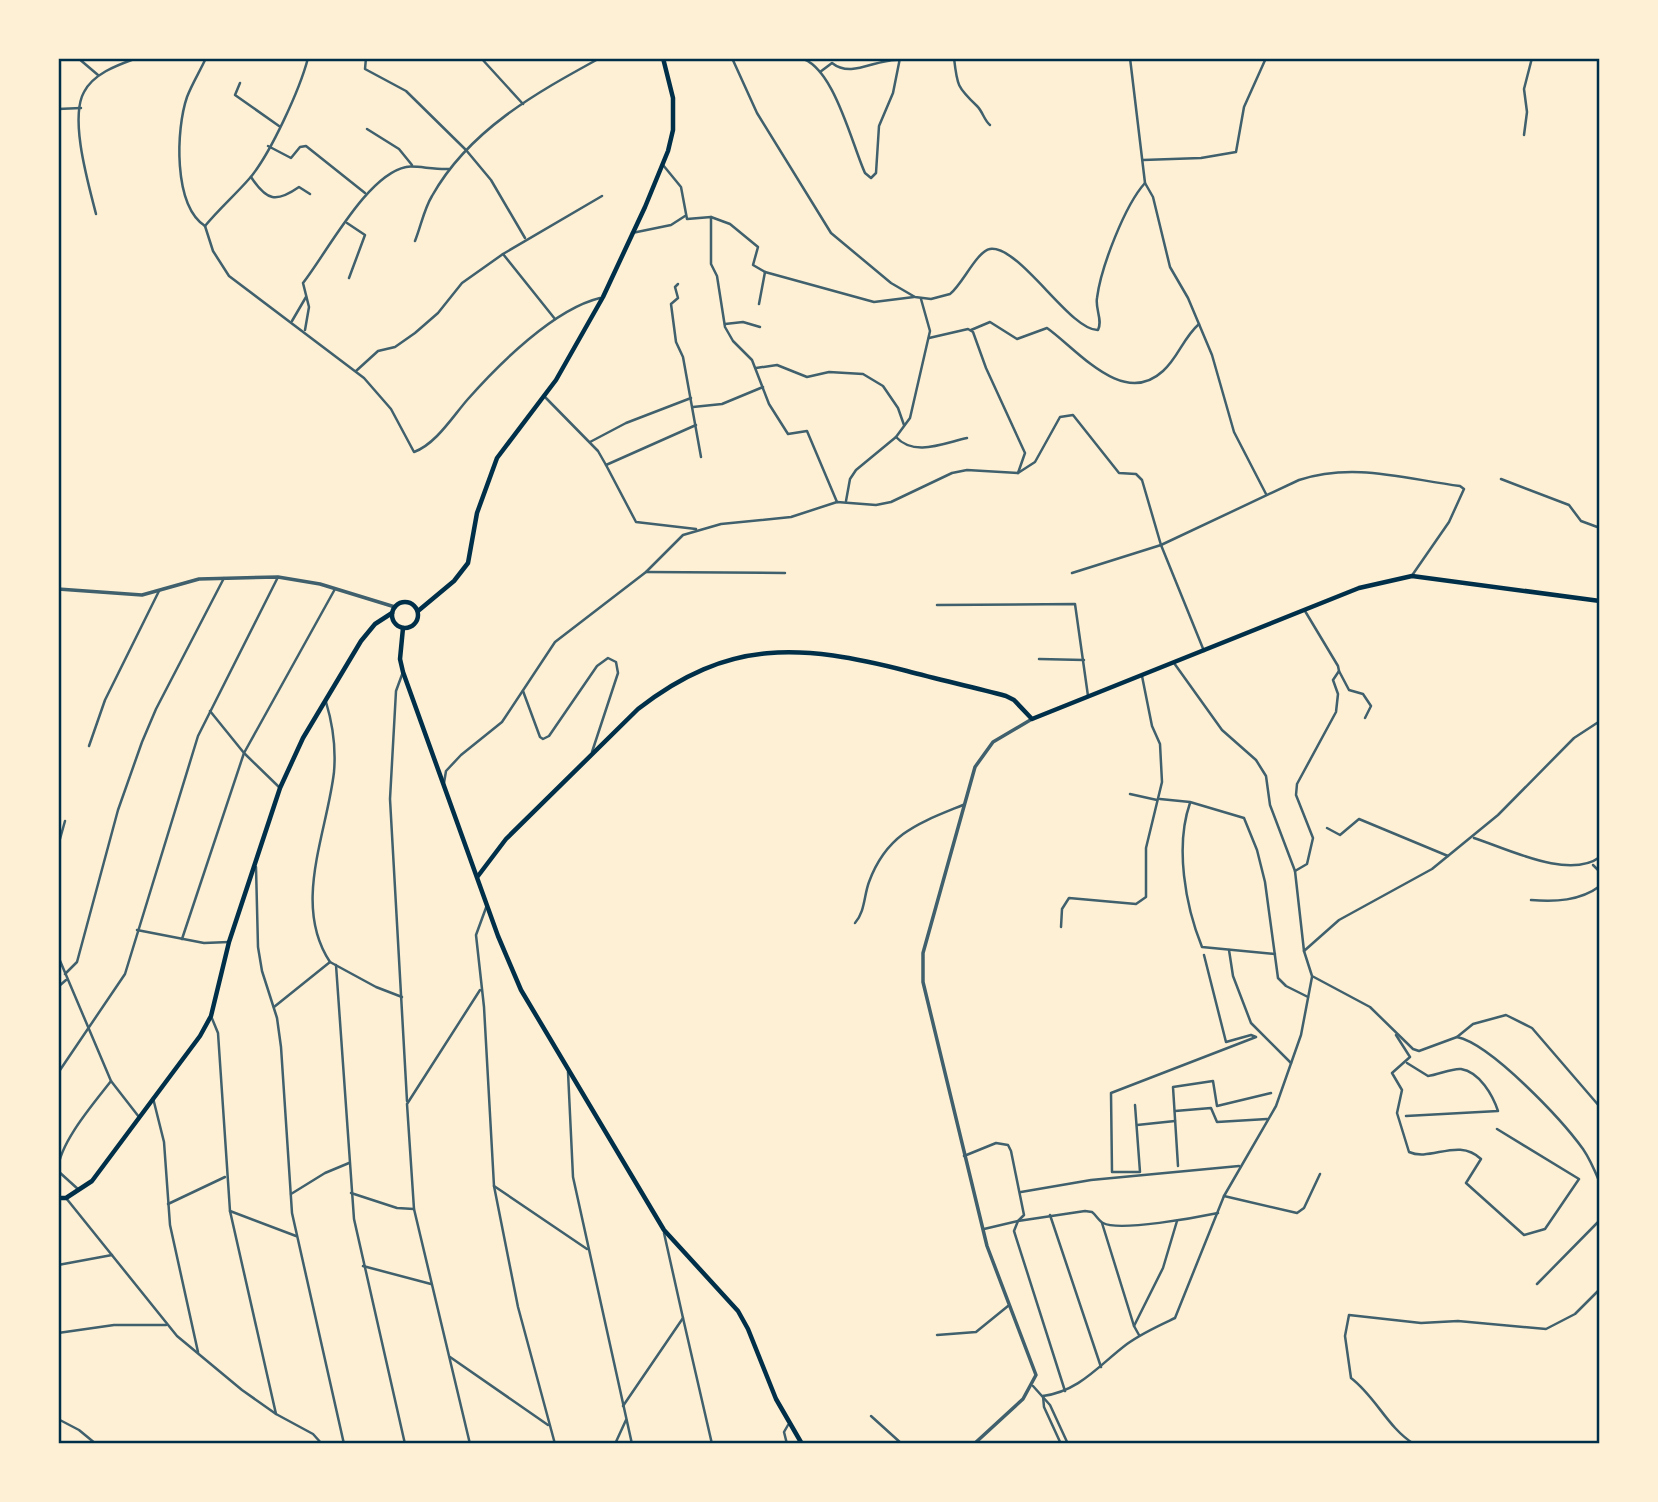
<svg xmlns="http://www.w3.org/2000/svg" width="1658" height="1502" font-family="Cabin,sans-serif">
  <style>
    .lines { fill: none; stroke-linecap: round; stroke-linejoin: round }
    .minor { stroke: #3f606c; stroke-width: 2.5 }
    .tertiary { stroke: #3f606c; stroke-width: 3.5 }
    .secondary { stroke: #003049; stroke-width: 4.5 }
    .neatline { fill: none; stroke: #003049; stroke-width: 2.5 }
  </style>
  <rect width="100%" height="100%" fill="#fdf0d5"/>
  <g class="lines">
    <!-- minor -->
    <g class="minor">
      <path d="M78,58L98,75"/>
      <path d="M366,58L365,69L406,91L466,150L491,180L525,238"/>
      <path d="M481,58L523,104"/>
      <path d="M732,58L757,113L831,233L891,283L915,297L931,299L950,294C962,285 977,251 990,249C1020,245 1070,331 1098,330C1103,320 1095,309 1097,298C1101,267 1125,205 1145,183"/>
      <path d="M799,58C833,63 852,145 865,173L871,178L876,173L879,126L893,93L900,58"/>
      <path d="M954,58C957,85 957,87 977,106C983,112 984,120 990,125"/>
      <path d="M1130,58L1145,183L1153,197L1170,267L1188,298L1212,355L1234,432L1266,494"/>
      <path d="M820,72L832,63C852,79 876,58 899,60"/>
      <path d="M240,83L235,95L279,126"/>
      <path d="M58,109L81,108"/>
      <path d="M367,129L399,149L412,165"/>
      <path d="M1524,135L1527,112L1524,89L1532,58"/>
      <path d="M268,146L291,158L300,147L306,146L365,193"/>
      <path d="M1143,160L1201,158L1236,152L1244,107L1266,58"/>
      <path d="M663,165L681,187L687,219L711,217V264L717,276L725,327L733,341L752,360L769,404L788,434L807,431L837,502"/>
      <path d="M251,177C267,201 276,203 299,187L310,194"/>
      <path d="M96,214C89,186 69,119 84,92C94,73 118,65 137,58"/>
      <path d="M711,217L730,224L758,247L753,265L765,272L874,302L914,297"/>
      <path d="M347,223L365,235L349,278"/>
      <path d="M205,226L213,251L229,276L364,378L391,409L414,452C436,444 453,416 468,399C499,364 554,309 600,298"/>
      <path d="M205,226C219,209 235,195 249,179C270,155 300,89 308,58"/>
      <path d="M205,226C173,205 176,129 187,97C192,84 200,71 206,58"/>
      <path d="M632,233L671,225L685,216"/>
      <path d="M415,241C421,226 424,209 432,196C469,130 536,93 600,58"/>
      <path d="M503,254L555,319"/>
      <path d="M678,284L675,287L678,298L671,304L676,342L683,357L701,457"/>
      <path d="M759,304L765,272"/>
      <path d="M292,321L306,297"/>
      <path d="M725,324L743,322L760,327"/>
      <path d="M305,330L309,307L303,283C328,251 367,175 406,167C414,165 435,170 449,169"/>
      <path d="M971,330L990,322L1017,339L1047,328C1078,350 1123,408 1163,371C1178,358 1183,338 1199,324"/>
      <path d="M929,338L968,329L973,332L986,368L1025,453L1018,473"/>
      <path d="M756,368L777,365L807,377L829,372L863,374L883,386L898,408L904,425"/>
      <path d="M356,371L378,351L395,347L415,333L438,313L462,283L503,254L602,196"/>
      <path d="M544,396L598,451L606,465L696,425"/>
      <path d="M693,407L722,404L763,387"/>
      <path d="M896,437C914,457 944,443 967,438"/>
      <path d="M590,442L626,423L691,398"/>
      <path d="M606,465L636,522L696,529"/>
      <path d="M1501,479L1569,505L1581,521L1600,528"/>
      <path d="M846,501L850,479L856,470L896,437L910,418L930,331L921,299"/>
      <path d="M646,572L785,573"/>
      <path d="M1072,573L1161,545L1299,480C1354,462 1405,479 1460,486L1464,489L1449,522L1413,574"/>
      <path d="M937,605L1075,604L1088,696"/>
      <path d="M1039,659L1084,660"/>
      <path d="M1174,663L1222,730L1256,760L1266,776L1270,805L1295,871L1304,951L1312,976L1370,1007L1413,1049L1419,1051L1457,1037C1491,1044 1562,1120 1583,1149C1590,1159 1595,1171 1600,1183"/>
      <path d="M1339,671L1349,690L1363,694L1371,706L1365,718"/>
      <path d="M403,672L396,691L390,799L407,1101"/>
      <path d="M523,691L540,737L543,739L549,736L597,666L608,658L616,662L618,673L592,752"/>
      <path d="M326,702C333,725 336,748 334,772C327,833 292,905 330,962"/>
      <path d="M210,711L244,753L280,788"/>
      <path d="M89,746L105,700L159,591"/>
      <path d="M444,783L446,771L461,755L502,722L555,642L646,572L683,535L721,524L791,517L837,502L876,505L891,502L952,473L967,470L1018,473L1035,462L1060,417L1073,415L1119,473L1136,474L1142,480L1161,545L1204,651"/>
      <path d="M1130,794L1157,800"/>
      <path d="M1160,799L1190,802L1244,818L1257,850L1265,882L1278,978L1286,986L1308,997"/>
      <path d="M1190,803C1175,846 1185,905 1202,947L1275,954"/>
      <path d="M1327,828L1340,835L1359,819L1448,856"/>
      <path d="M1474,838C1508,849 1569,880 1600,857"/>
      <path d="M58,846L65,821"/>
      <path d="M1593,865L1600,872"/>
      <path d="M256,867L258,947L262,971L277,1018L281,1047L292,1213L344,1444"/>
      <path d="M1295,871L1307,864L1313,838L1296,795L1297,784L1336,712L1338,694L1333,680L1339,671L1338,666L1305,611"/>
      <path d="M1531,900C1555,902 1580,901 1600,886"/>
      <path d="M487,905L476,935L484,1007L494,1186L518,1307L555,1444"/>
      <path d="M855,923C865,912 864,895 869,882C887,833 919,823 963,805"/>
      <path d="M1061,927L1062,909L1069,898L1136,904L1146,897V848L1162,782L1160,744L1152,726L1142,676"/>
      <path d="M137,930L204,943L229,942"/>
      <path d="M182,939L244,753L335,589"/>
      <path d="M1229,950L1233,976L1251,1023L1291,1063"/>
      <path d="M1304,951L1339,920L1432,869L1498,815L1574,738L1600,721"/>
      <path d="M58,956L111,1081L139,1117"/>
      <path d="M330,962L376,987L402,997"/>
      <path d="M336,965L354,1219L405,1444"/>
      <path d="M65,974L77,962L118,810L142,742L156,709L224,578"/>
      <path d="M58,987L66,980"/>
      <path d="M274,1007L330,962"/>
      <path d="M211,1016L218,1033L230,1211L276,1414"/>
      <path d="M1396,1035L1410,1057L1392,1073L1402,1090L1397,1113L1409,1152C1431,1162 1458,1137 1481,1159L1466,1183L1524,1235L1545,1229L1579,1179L1497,1129"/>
      <path d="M1457,1037L1473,1024L1506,1015L1532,1028L1600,1107"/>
      <path d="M568,1072L573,1177L632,1444"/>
      <path d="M58,1073L125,974L198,736L278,577"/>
      <path d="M153,1098L164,1142L170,1225L198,1352"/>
      <path d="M1135,1105L1140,1172H1112L1111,1093L1256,1037L1251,1035L1226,1042L1204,955"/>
      <path d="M1175,1111L1211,1108L1217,1122L1267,1119"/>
      <path d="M1406,1116L1498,1111C1493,1096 1480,1072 1461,1069C1452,1068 1438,1075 1428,1076L1407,1063"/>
      <path d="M1137,1125L1175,1121"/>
      <path d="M964,1156L996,1143L1008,1145L1011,1151L1024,1215L1018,1221L984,1229"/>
      <path d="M1178,1166L1173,1087L1213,1081L1217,1106L1271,1093"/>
      <path d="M58,1169C60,1142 94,1103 111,1081"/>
      <path d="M58,1171L79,1190"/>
      <path d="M494,1186L587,1249"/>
      <path d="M1021,1192L1091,1180L1239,1166"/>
      <path d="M351,1193L397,1208L414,1209"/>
      <path d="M291,1194L325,1173L349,1163"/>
      <path d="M1224,1196L1297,1213L1304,1208L1320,1174"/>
      <path d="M66,1198L177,1336L242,1390L276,1414L313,1434L322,1444"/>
      <path d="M168,1204L225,1177"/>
      <path d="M230,1211L296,1236"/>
      <path d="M1050,1215L1101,1367"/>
      <path d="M1102,1223L1134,1326"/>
      <path d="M58,1265L112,1255"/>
      <path d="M363,1266L431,1284"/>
      <path d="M1537,1284L1600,1220"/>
      <path d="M683,1318L712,1444"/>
      <path d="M58,1333L114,1325H166"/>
      <path d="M937,1335L976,1332L1008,1306"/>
      <path d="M1139,1335L1134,1326L1163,1268L1177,1221"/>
      <path d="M450,1357L548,1425"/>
      <path d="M1033,1386L1050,1405L1068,1444"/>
      <path d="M1065,1391L1014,1231L1018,1221L1085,1211L1092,1212C1096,1215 1099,1221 1103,1223C1119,1232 1199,1217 1218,1213"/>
      <path d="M1043,1396C1080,1391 1099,1365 1127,1344C1142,1333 1158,1326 1175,1318L1224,1196L1276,1106L1301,1035L1312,977"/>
      <path d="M1043,1396L1044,1407L1061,1444"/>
      <path d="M623,1406L683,1318L664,1233"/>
      <path d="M871,1416L902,1444"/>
      <path d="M58,1419L79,1430L96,1444"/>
      <path d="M470,1444L414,1209L407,1104L480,990"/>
      <path d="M615,1444L626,1420"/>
      <path d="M787,1444L784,1432L788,1425"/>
      <path d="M1414,1444C1387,1427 1376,1397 1351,1378L1345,1336L1349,1315L1421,1323L1458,1321L1546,1329L1575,1314L1600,1289"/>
    </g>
    <!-- tertiary -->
    <g class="tertiary">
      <path d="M58,589L142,595L199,579L278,577L320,584L395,607"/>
      <path d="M974,1444L1023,1399L1036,1375L987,1246L923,982V953L975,767L993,742L1032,719"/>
    </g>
    <!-- secondary -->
    <g class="secondary">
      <circle cx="405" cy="615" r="13"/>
      <path d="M418,611L454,581L468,563L477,513L497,458L556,380L603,297L645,207L668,151L673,130V98L663,58"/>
      <path d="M403,628L400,659L403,672L498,936L521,990L664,1230L738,1311L748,1329L776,1399L802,1444"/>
      <path d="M478,876L506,839L638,709C729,638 801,644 907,671C940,680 973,687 1006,696L1014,700L1032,719L1359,588L1412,576L1600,601"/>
      <path d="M58,1198H66L92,1181L200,1036L211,1016L229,942L280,788L303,738L361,641L375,624L392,613"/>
    </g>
  </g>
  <!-- border -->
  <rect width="1658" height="1502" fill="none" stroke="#fdf0d5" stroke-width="119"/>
  <rect x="60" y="60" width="1538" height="1382" class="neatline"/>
</svg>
